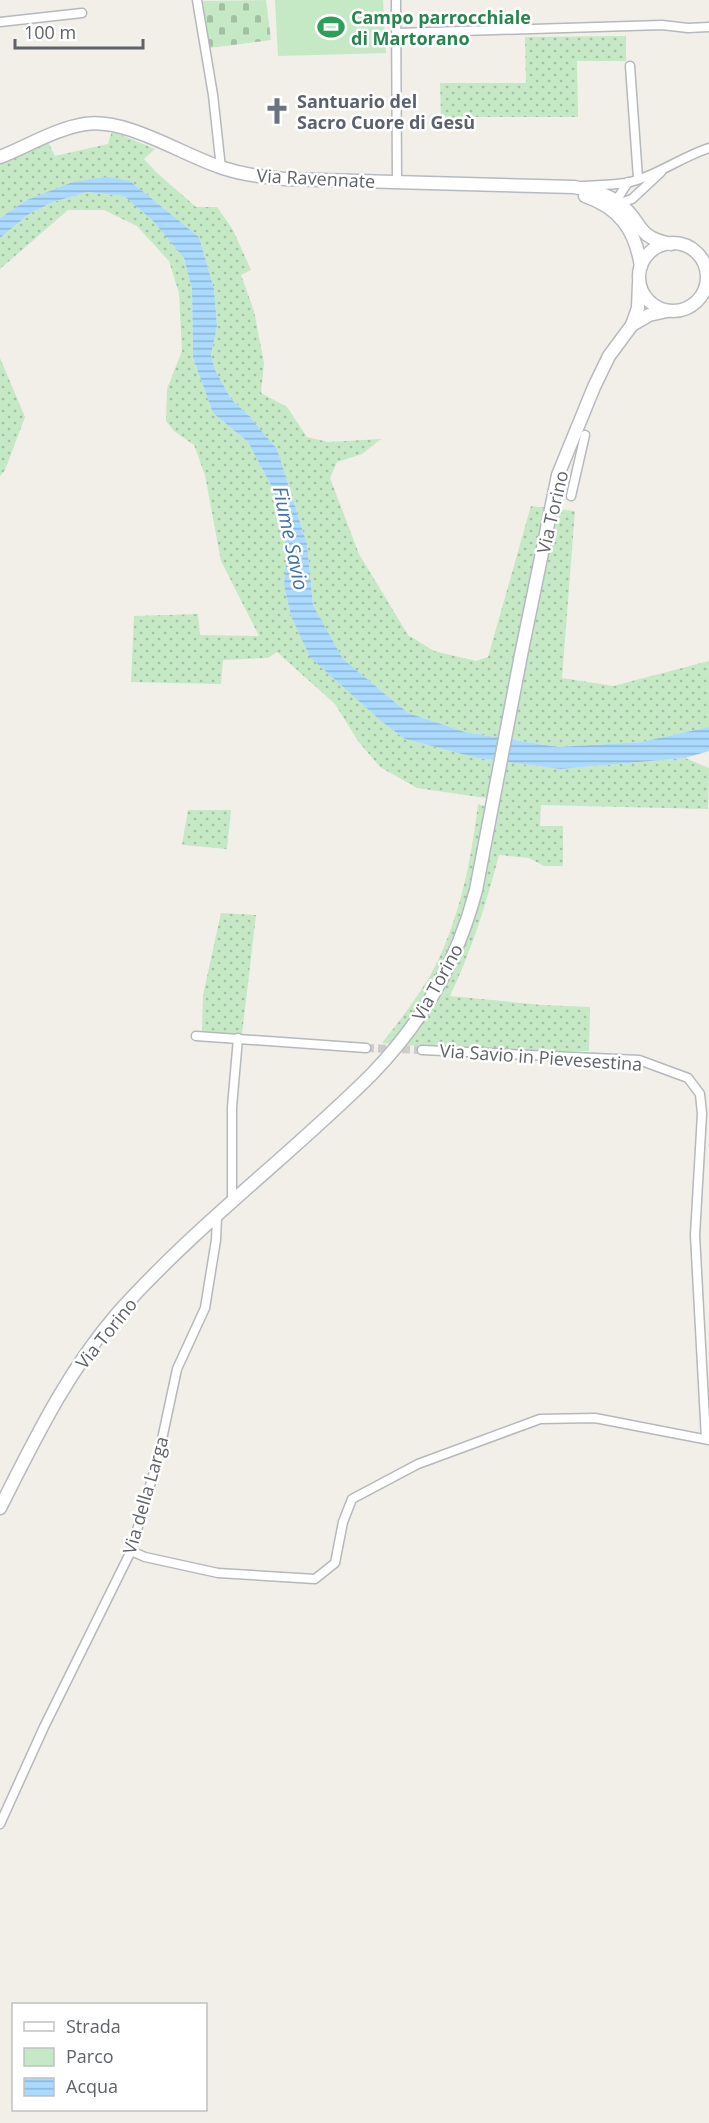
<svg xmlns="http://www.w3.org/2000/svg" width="709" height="2123" font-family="'Open Sans',sans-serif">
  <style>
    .green { fill: url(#green-dots) }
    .cemetery { fill: url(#cemetery-stones) }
    .pitch { fill: #c5e8c5 }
    .water { fill: url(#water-rules) }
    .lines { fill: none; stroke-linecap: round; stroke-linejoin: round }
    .minor-tunnel { stroke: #ccccc8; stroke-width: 8; stroke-dasharray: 8 4; stroke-linecap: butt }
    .minor-casing { stroke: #b5b8bc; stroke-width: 11 }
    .secondary-casing { stroke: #b6babf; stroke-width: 15 }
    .minor { stroke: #fff; stroke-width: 8 }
    .secondary { stroke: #fff; stroke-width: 12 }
    .labels { text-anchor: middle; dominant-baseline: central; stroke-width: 5; stroke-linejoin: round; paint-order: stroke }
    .leisure-label { font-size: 18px; font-weight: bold; fill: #27864d; stroke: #fff; text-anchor: start }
    .worship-label { font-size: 18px; font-weight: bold; fill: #5b616d; stroke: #fff; text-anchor: start }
    .street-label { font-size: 18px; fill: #5f6368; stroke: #fff }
    .water-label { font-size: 20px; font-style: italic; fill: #4174aa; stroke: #fff }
  </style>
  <defs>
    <pattern id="green-dots" width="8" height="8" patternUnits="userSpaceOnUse" patternTransform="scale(1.5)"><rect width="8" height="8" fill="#c5e8c5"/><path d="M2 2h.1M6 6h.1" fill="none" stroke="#a3c0a4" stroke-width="1.8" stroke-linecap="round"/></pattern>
    <pattern id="cemetery-stones" width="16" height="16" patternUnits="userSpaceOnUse" patternTransform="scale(1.5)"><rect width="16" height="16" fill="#c5e8c5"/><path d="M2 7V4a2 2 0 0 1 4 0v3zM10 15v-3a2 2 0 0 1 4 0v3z" fill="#a3c0a4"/></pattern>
    <pattern id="water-rules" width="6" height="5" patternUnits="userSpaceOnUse" patternTransform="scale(1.5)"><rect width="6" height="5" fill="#aadaff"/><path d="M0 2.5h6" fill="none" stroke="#8eb4d2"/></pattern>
  </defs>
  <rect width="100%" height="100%" fill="#f1efe8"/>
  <!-- green -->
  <g class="green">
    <path d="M626,36V61H577L578,117H465V119H445V115H441L440,83H526L525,37Z"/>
    <path d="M112,131L155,149L144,159L157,173L196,207H217L233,230L251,270L241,275L254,311L264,363L261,393L287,407L307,437L328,442L381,439L362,454L337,462L330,478L359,554L408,635L434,651L476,661L488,657L531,506L575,511L562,678L613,686L709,661V727L641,742L558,747L465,732L408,713L343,659L313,605L307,544L277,449L249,416L231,399L215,370L211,355L217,326L214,289L199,237L130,181L27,200L0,218V161L48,142L55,156L108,144Z"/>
    <path d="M87,192L124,196L153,221L184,258L192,289L193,359L213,413L248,442L272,487L284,526L286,561L284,585L291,616L310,656L381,721L405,739L477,758L560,769L685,758L709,768L708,809L541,805L540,826H563V866H544L529,858L499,855C486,904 472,950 450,996L542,1005L590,1007L589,1051H495L405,1045C415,1030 427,1015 437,1000C475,941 487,868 500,800L417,788L380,767L358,741L335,704L277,652L268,658L223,660L221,684L131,682L134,616L198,614L200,635L259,636L221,561L205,475L194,445L174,431L166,421L167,389L182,351L179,293L169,261L137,226L104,210H68L0,269V238L29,214L53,202Z"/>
    <path d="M0,358L25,417L5,470L0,476Z"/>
    <path d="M478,804L486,807C479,844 473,883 461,920C446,966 421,1006 391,1044L382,1043C399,1022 416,999 430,976C459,923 471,863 478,804Z"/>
    <path d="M188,810H231L227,849L182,845Z"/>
    <path d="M221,913L256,915L242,1034H202L203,995Z"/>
  </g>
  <!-- cemetery -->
  <path class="cemetery" d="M266,0L271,40L209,48L203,1Z"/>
  <!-- pitch -->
  <path class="pitch" d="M275,0H383L386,53L278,56Z"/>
  <!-- water -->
  <path class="water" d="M106,177L130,181L199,237L214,289L217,326L211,355L215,370L231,399L249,416L277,449L307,544L313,605L343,659L408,713L465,732L558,747L641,742L709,727V751L685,758L560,769L477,758L405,739L381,721L310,657L291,616L284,585L286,561L284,526L272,487L248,442L213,413L193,358L192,289L184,258L153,221L124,196L87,192L53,202L29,214L0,238V218L27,200L73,182Z"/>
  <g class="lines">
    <!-- minor-tunnel -->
    <path class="minor-tunnel" d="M366,1048L422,1050"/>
    <defs>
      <g id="minor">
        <path d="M197,0L213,95L221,168"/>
        <path d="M396,0L397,182"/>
        <path d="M0,22L82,13"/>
        <path d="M397,33L662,25L688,28L709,27"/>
        <path d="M630,66L638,178"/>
        <path d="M583,186C597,185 612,185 626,183C655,177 681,157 709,148"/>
        <path d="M617,204L632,199L661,172"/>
        <path d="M617,206L616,201L628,182"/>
        <path d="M571,496L585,435"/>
        <path d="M196,1036L366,1048"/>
        <path d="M422,1050L639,1060L688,1078L700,1094L702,1114L695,1235L706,1439"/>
        <path d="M232,1202V1107L238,1038"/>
        <path d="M131,1551L145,1557L218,1573L315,1579L335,1563L343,1522L352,1499L418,1464L540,1419L595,1418L709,1440"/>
        <path d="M0,1824L44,1727L131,1551L158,1458L177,1369L205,1308L216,1240L217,1217"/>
      </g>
      <g id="secondary">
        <path d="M0,157C28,146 55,129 85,124C128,118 182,155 223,168C244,175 264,177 286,179L574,187C590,190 606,193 619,203C643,221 634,237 671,244"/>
        <path d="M585,196C620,208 635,230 641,266"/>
        <circle cx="673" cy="277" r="34"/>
        <path d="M632,325L649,315L667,311"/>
        <path d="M0,1508C34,1441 67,1372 117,1314C194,1227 290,1156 372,1074C424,1020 457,962 476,890L521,655L558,475L594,387L609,356L632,325L638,308L639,283"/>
      </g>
    </defs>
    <!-- minor casing -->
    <use href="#minor" class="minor-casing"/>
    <!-- secondary casing -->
    <use href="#secondary" class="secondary-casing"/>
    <!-- minor -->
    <use href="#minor" class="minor"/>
    <!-- secondary -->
    <use href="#secondary" class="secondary"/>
  </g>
  <!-- icons -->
  <defs>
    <symbol id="stadium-bare" viewBox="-9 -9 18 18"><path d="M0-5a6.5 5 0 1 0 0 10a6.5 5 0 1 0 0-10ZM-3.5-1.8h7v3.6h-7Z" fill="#2e9e5b" stroke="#fff" stroke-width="2.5" paint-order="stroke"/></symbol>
    <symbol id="church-bare" viewBox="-9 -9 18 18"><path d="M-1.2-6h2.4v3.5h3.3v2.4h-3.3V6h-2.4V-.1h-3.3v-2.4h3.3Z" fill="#6b7280" stroke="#fff" stroke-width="2.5" paint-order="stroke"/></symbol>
  </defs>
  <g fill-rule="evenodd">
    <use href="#stadium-bare" x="312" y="8" width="38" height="38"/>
    <use href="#church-bare" x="258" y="92" width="38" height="38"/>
  </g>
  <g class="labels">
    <!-- leisure labels -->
    <g class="leisure-label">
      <text x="351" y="17">Campo parrocchiale<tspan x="351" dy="21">di Martorano</tspan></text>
    </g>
    <!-- worship labels -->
    <g class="worship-label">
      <text x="297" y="101">Santuario del<tspan x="297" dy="21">Sacro Cuore di Gesù</tspan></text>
    </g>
    <!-- street labels -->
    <g class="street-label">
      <text transform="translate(316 178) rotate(3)">Via Ravennate</text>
      <text transform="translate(552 512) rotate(-77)">Via Torino</text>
      <text transform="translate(437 982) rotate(-61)">Via Torino</text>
      <text transform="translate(541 1057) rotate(4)">Via Savio in Pievesestina</text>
      <text transform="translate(106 1333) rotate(-51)">Via Torino</text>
      <text transform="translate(145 1495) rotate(-74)">Via della Larga</text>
    </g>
    <!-- water labels -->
    <g class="water-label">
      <text transform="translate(291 538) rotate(78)">Fiume Savio</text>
    </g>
  </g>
  <!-- legend -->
  <rect x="12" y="2003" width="195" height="108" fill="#ffffff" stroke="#bfc1c3" stroke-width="1.5"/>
  <rect x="24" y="2022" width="30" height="9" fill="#ffffff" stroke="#bfc1c3" stroke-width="1.5"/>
  <text x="66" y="2033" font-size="18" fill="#5f6368">Strada</text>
  <rect x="24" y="2048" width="30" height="18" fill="#c5e8c5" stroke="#bfc1c3" stroke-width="1.5"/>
  <text x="66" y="2063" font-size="18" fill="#5f6368">Parco</text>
  <rect x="24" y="2078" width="30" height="18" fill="url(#water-rules)" stroke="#bfc1c3" stroke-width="1.5"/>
  <text x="66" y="2093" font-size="18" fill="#5f6368">Acqua</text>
  <!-- scale -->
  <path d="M15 39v9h128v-9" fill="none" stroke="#5f6368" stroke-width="3"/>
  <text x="24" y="39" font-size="18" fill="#5f6368" stroke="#ffffff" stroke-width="4.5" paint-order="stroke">100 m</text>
</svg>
